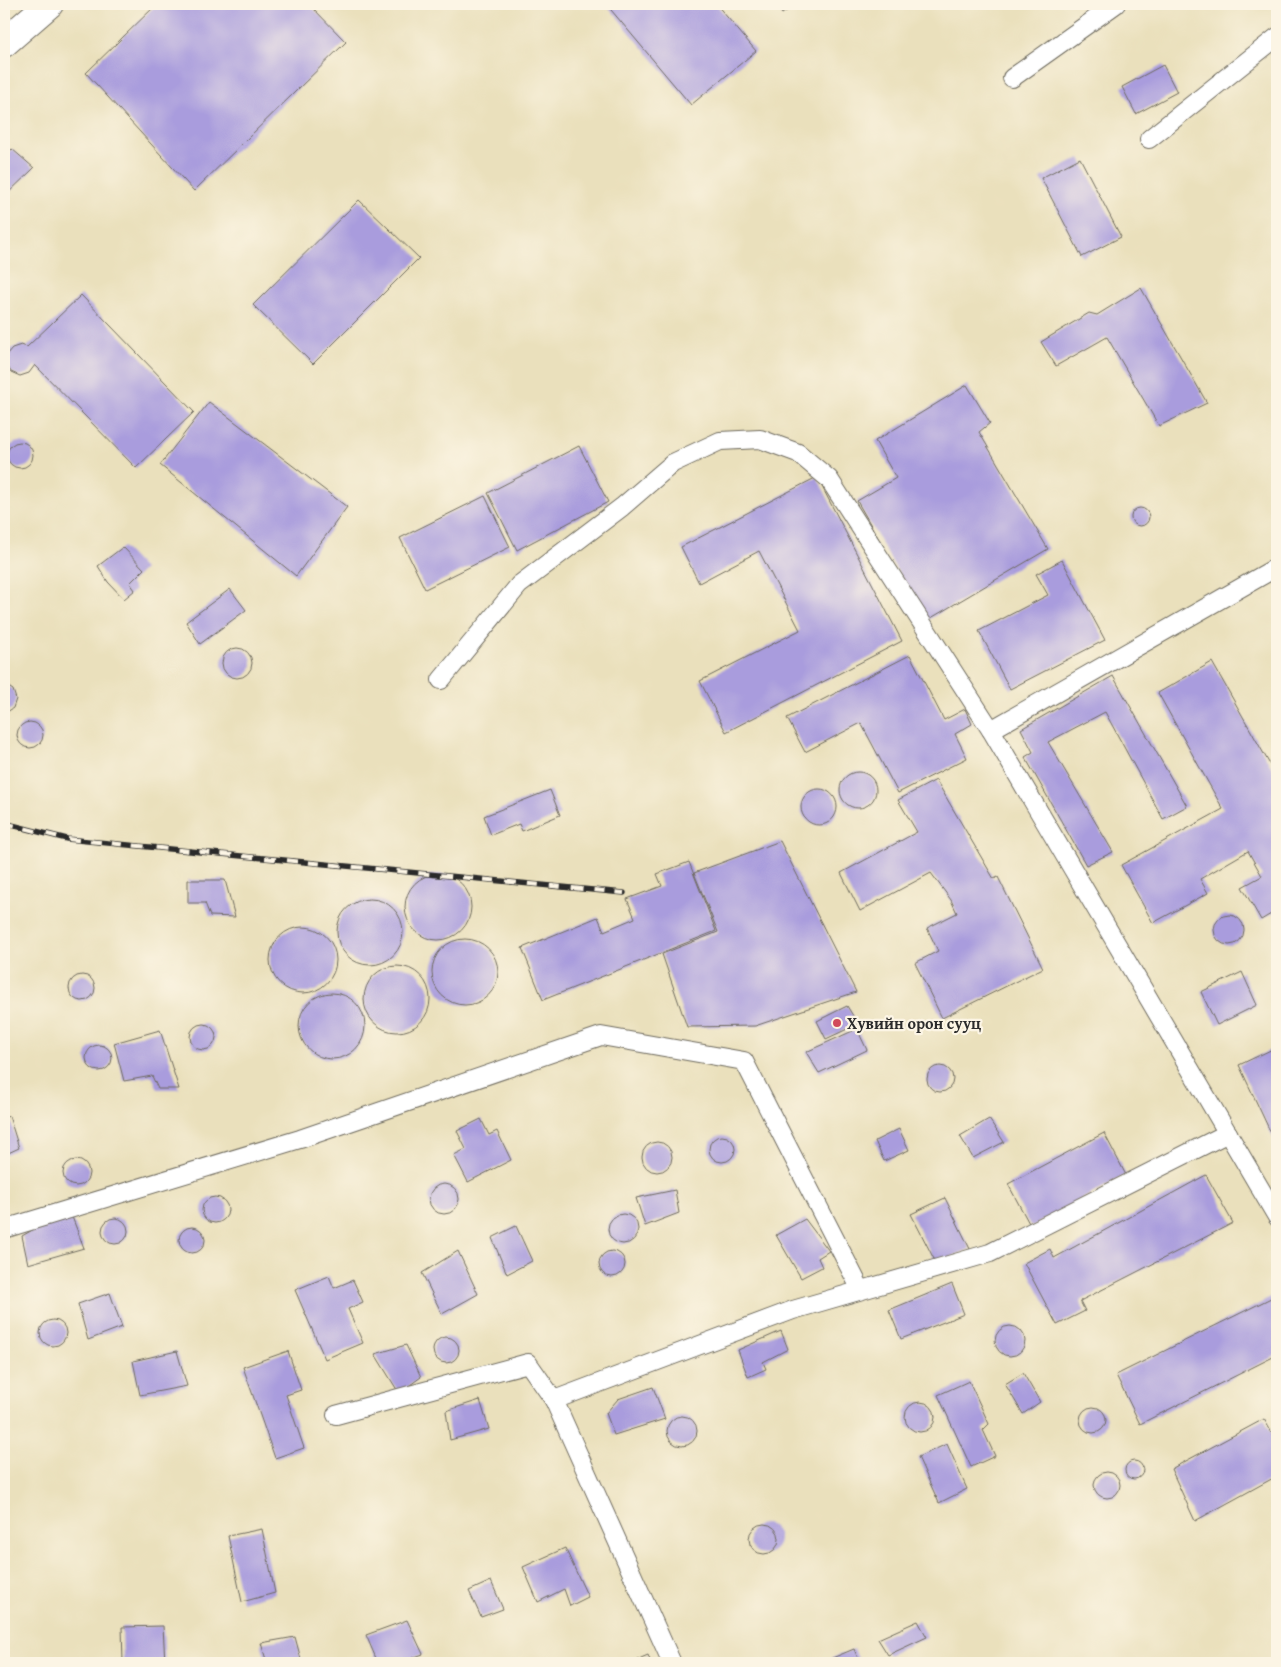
<svg xmlns="http://www.w3.org/2000/svg" width="1281" height="1667" font-family="'Gentium Book Plus',serif">
  <style>
    .building { fill: #a99cdd }
    .lines { fill: none; stroke-linecap: round; stroke-linejoin: round }
    .service-casing { stroke: #6e6a5e; stroke-width: 20 }
    .minor-casing { stroke: #6e6a5e; stroke-width: 30 }
    .service { stroke: #fff; stroke-width: 18 }
    .minor { stroke: #fff; stroke-width: 28 }
    .rail-casing { stroke: #2b2b2b; stroke-width: 5.5 }
    .rail { stroke: #fcf5e5; stroke-width: 4; stroke-dasharray: 11; stroke-linecap: butt }
    .poi-dot { fill: #d1495b; stroke: #fcf5e5; stroke-width: 2 }
    .labels { text-anchor: middle; dominant-baseline: central; stroke-width: 4.5; stroke-linejoin: round; paint-order: stroke }
    .poi-label { font-size: 16px; font-weight: bold; fill: #2b2b2b; stroke: #fcf5e5; text-anchor: start }
  </style>
  <rect width="100%" height="100%" fill="#fcf5e5"/>
  <filter id="ink" filterUnits="userSpaceOnUse"><feTurbulence type="fractalNoise" baseFrequency=".02" numOctaves="2"/><feDisplacementMap in="SourceGraphic" scale="10" xChannelSelector="R" yChannelSelector="G"/><feConvolveMatrix kernelMatrix="1 2 1 2 8 2 1 2 1" color-interpolation-filters="sRGB"/></filter>
  <filter id="wash" filterUnits="userSpaceOnUse"><feTurbulence type="fractalNoise" baseFrequency=".0096" numOctaves="4" result="noise"/><feDisplacementMap in="SourceGraphic" scale="20" xChannelSelector="R" yChannelSelector="G"/><feGaussianBlur stdDeviation="1.12" result="paint"/><feColorMatrix in="noise" values="0 0 0 0 0 0 0 0 0 0 0 0 0 0 0 0 0 1.4 0 .05"/><feComposite in="paint" operator="in"/></filter>
  <g filter="url(#wash)">
    <rect width="100%" height="100%" fill="#eae0bc"/>
    <g id="blocks">
      <!-- building -->
      <g class="building">
        <path d="M157,4H309L346,42L194,191L86,73Z"/>
        <path d="M606,4H716L756,51L691,105Z"/>
        <path d="M775,4H796L782,14Z"/>
        <path d="M1163,65L1177,92L1136,114L1122,87Z"/>
        <path d="M12,149L34,168L4,197V156Z"/>
        <path d="M1080,158L1121,237L1082,257L1041,178Z"/>
        <path d="M359,200L419,258L313,364L253,305Z"/>
        <path d="M1141,288L1207,403L1159,426L1107,337L1056,366L1041,342L1089,313L1097,315Z"/>
        <path d="M81,295L194,412L136,468L35,365L29,373L20,376L11,372L6,364V355L12,348L21,345L27,347Z"/>
        <path d="M967,385L990,423L979,432L1048,549L926,621L857,501L896,478L875,441Z"/>
        <path d="M209,402L347,507L296,576L160,465Z"/>
        <circle cx="20" cy="455" r="13"/>
        <path d="M579,446L608,502L517,550L488,493Z"/>
        <path d="M817,477L902,641L726,732L700,681L800,630L759,551L699,583L681,547Z"/>
        <path d="M485,496L510,547L425,589L400,538Z"/>
        <circle cx="1140" cy="517" r="9"/>
        <path d="M123,547L144,569L130,583L135,590L124,599L108,582L98,566Z"/>
        <path d="M1062,560L1105,640L1010,689L979,631L1048,595L1036,574Z"/>
        <path d="M230,589L246,610L200,644L186,622Z"/>
        <circle cx="237" cy="663" r="15"/>
        <path d="M910,655L944,720L965,709L972,724L955,734L967,758L898,793L861,723L805,752L787,718Z"/>
        <path d="M1212,662L1277,777V914L1276,911L1261,920L1242,887L1262,876L1248,851L1200,879L1208,893L1153,923L1121,865L1223,809L1158,693Z"/>
        <path d="M1113,676L1187,806L1163,819L1105,712L1048,742L1113,852L1086,865L1025,757L1033,752L1021,729Z"/>
        <path d="M4,684L13,690L16,699L13,708L4,714Z"/>
        <circle cx="30" cy="735" r="13"/>
        <circle cx="858" cy="790" r="18"/>
        <path d="M936,780L994,879L998,877L1043,968L942,1018L915,963L938,951L927,928L957,913L951,900L931,873L860,911L841,873L917,832L898,800Z"/>
        <circle cx="819" cy="807" r="18"/>
        <path d="M550,790L560,815L522,831L519,824L491,835L484,816Z"/>
        <path d="M780,841L856,992L755,1026L687,1027L662,954L718,932L694,873Z"/>
        <path d="M689,862L716,931L543,1000L522,948L598,917L604,931L635,918L627,899L662,886L657,874Z"/>
        <circle cx="438" cy="907" r="33"/>
        <path d="M188,880H225L235,917L210,916L205,903H188Z"/>
        <circle cx="370" cy="932" r="33"/>
        <circle cx="1229" cy="930" r="15"/>
        <circle cx="303" cy="960" r="33"/>
        <circle cx="465" cy="972" r="33"/>
        <circle cx="397" cy="999" r="33"/>
        <path d="M1242,972L1257,1005L1217,1025L1201,992Z"/>
        <circle cx="82" cy="988" r="13"/>
        <circle cx="332" cy="1026" r="33"/>
        <path d="M847,1006L858,1024L826,1039L817,1021Z"/>
        <circle cx="203" cy="1037" r="13"/>
        <path d="M857,1029L867,1050L819,1073L806,1052Z"/>
        <path d="M160,1030L179,1089H158L152,1076L124,1081L114,1043Z"/>
        <circle cx="99" cy="1058" r="13"/>
        <path d="M1277,1047V1146L1239,1065Z"/>
        <circle cx="940" cy="1079" r="13"/>
        <path d="M9,1116L19,1148L4,1155V1118Z"/>
        <path d="M481,1119L489,1135L497,1131L511,1160L468,1182L454,1155L466,1149L457,1131Z"/>
        <path d="M989,1119L1004,1142L973,1158L960,1136Z"/>
        <path d="M899,1129L909,1150L884,1161L875,1141Z"/>
        <path d="M1104,1133L1126,1175L1031,1227L1008,1184Z"/>
        <circle cx="722" cy="1149" r="13"/>
        <circle cx="657" cy="1157" r="15"/>
        <circle cx="76" cy="1173" r="13"/>
        <path d="M1206,1175L1233,1223L1080,1301L1085,1311L1057,1325L1024,1263L1050,1249L1054,1258Z"/>
        <circle cx="444" cy="1199" r="15"/>
        <path d="M675,1190L679,1213L645,1226L636,1198Z"/>
        <circle cx="215" cy="1210" r="13"/>
        <path d="M945,1198L970,1249L936,1263L911,1214Z"/>
        <path d="M69,1209L84,1248L28,1264L22,1236Z"/>
        <circle cx="623" cy="1229" r="15"/>
        <circle cx="115" cy="1231" r="13"/>
        <path d="M805,1219L829,1251L818,1258L822,1267L801,1278L776,1235Z"/>
        <path d="M516,1226L532,1261L507,1274L492,1238Z"/>
        <circle cx="192" cy="1240" r="13"/>
        <path d="M458,1251L478,1294L442,1314L422,1273Z"/>
        <circle cx="612" cy="1264" r="13"/>
        <path d="M329,1276L334,1288L353,1280L363,1302L348,1309L363,1343L325,1359L295,1290Z"/>
        <path d="M952,1284L964,1314L901,1339L889,1310Z"/>
        <path d="M110,1293L122,1327L88,1340L78,1304Z"/>
        <path d="M1277,1295V1355L1140,1424L1116,1375Z"/>
        <circle cx="53" cy="1333" r="13"/>
        <circle cx="1010" cy="1341" r="15"/>
        <path d="M781,1331L788,1349L763,1362L766,1369L748,1377L738,1350Z"/>
        <circle cx="446" cy="1350" r="13"/>
        <path d="M406,1345L421,1377L399,1393L375,1354Z"/>
        <path d="M177,1351L187,1386L140,1395L133,1361Z"/>
        <path d="M288,1351L301,1390L286,1395L304,1448L275,1458L243,1367Z"/>
        <path d="M1023,1373L1040,1402L1023,1414L1005,1384Z"/>
        <path d="M969,1381L989,1424L983,1430L995,1456L971,1467L938,1395Z"/>
        <path d="M653,1387L665,1419L614,1435L606,1413L618,1399Z"/>
        <path d="M480,1400L489,1429L450,1440L446,1411Z"/>
        <circle cx="920" cy="1417" r="15"/>
        <circle cx="1093" cy="1420" r="13"/>
        <circle cx="682" cy="1431" r="15"/>
        <path d="M1264,1419L1277,1442V1476L1195,1521L1171,1469Z"/>
        <path d="M947,1444L967,1489L939,1503L918,1457Z"/>
        <circle cx="1134" cy="1470" r="9"/>
        <circle cx="1107" cy="1485" r="13"/>
        <circle cx="764" cy="1539" r="15"/>
        <path d="M262,1529L275,1593L242,1602L228,1536Z"/>
        <path d="M565,1548L588,1597L570,1606L564,1589L538,1602L523,1567Z"/>
        <path d="M491,1581L503,1609L481,1617L469,1591Z"/>
        <path d="M407,1620L423,1654L412,1658L413,1663H378L366,1635Z"/>
        <path d="M918,1621L927,1637L888,1655L878,1639Z"/>
        <path d="M163,1626L165,1663H123L122,1627Z"/>
        <path d="M295,1637L302,1663H267L261,1643Z"/>
        <path d="M854,1649L860,1663H826L825,1661Z"/>
        <path d="M648,1655L651,1663H629Z"/>
        <path d="M220,1661H229L234,1663H215Z"/>
      </g>
    </g>
  </g>
  <g filter="url(#ink)">
    <use href="#blocks" fill-opacity="0" stroke="#6e6a5e" stroke-width="1"/>
    <g class="lines">
      <defs>
        <g id="service">
          <path d="M1012,78L1116,4"/>
          <path d="M1149,139L1277,37"/>
          <path d="M441,680L519,585L622,507L673,463L720,441L760,439L798,453L829,479L991,730L1277,1217"/>
          <path d="M991,730L1277,567"/>
          <path d="M4,1229L300,1139L601,1036L744,1061L861,1290"/>
          <path d="M336,1415L528,1363L554,1400"/>
          <path d="M672,1663L554,1400L793,1310L990,1253L1228,1133"/>
        </g>
        <path id="minor" d="M4,43L49,4"/>
      </defs>
      <!-- service casing -->
      <use href="#service" class="service-casing"/>
      <!-- minor casing -->
      <use href="#minor" class="minor-casing"/>
      <!-- service -->
      <use href="#service" class="service"/>
      <!-- minor -->
      <use href="#minor" class="minor"/>
      <defs>
        <path id="rail" d="M4,823L67,839L624,893"/>
      </defs>
      <!-- rail casing -->
      <use href="#rail" class="rail-casing"/>
      <!-- rail -->
      <use href="#rail" class="rail"/>
    </g>
  </g>
  <!-- markers -->
  <circle class="poi-dot" cx="837" cy="1023" r="5"/>
  <g class="labels">
    <!-- poi labels -->
    <g class="poi-label">
      <text x="847" y="1023">Хувийн орон сууц</text>
    </g>
  </g>
  <!-- margin -->
  <rect width="1281" height="1667" fill="none" stroke="#fcf5e5" stroke-width="20"/>
</svg>
